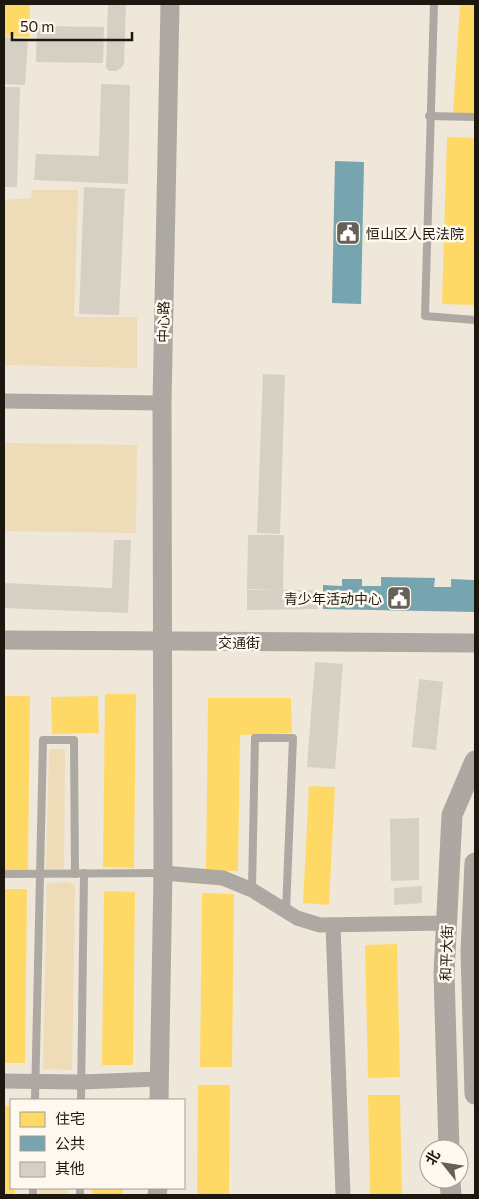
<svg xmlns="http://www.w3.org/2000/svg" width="479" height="1199" font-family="Commissioner,'Noto Sans SC',sans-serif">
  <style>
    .green { fill: #eedbb7 }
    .homes { fill: #ffd966 }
    .public { fill: #76a5af }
    .building { fill: #d6cfc4 }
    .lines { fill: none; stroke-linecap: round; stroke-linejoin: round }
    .service { stroke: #ada9a2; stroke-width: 8 }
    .minor { stroke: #ada9a2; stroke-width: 15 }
    .tertiary { stroke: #ada9a2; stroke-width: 19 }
    .secondary { stroke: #aca7a0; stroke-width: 21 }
    .labels { text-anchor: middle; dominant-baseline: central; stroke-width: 5; stroke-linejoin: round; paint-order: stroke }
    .poi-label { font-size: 14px; fill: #1d180f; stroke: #fef8ee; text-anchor: start }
    .street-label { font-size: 14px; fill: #1d180f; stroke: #fef8ee }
  </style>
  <rect width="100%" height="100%" fill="#efe7d9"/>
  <!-- green -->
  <g class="green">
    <path d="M32,190H78L74,317H137V368L4,365V200L31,198Z"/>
    <path d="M4,443L137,445L136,533L4,531Z"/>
    <path d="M49,749H65L64,869L46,870Z"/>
    <path d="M68,882L75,886L72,1070L43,1069L47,883Z"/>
    <path d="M39,1188H68L67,1195H39Z"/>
  </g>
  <!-- homes -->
  <g class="homes">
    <path d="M4,4H30L29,37L4,36Z"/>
    <path d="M460,4H475V114L453,113Z"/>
    <path d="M447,137L475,138V305L442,304Z"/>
    <path d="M105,694H136L134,868L103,867Z"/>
    <path d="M4,696H30L28,870H4Z"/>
    <path d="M98,696L99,733L52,734L51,697Z"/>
    <path d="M208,698H291L292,733L240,735L238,871H206Z"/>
    <path d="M309,786L335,787L329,905L303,903Z"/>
    <path d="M4,889H27L25,1063H4Z"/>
    <path d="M104,891L135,892L133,1065H102Z"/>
    <path d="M202,893L234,894L232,1067H200Z"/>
    <path d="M397,944L400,1077L368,1078L365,945Z"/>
    <path d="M198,1085H230L229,1195H197Z"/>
    <path d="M368,1095H400L402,1195H370Z"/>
    <path d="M4,1106H11V1188H15V1195H4Z"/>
    <rect x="92" y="1188" width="31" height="7"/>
  </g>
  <!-- public -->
  <g class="public">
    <path d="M335,161L364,162L361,304L332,303Z"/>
    <path d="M381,577L435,578L434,587H451V579L474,580L475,612L323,609V585L342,586V579H362V586H381Z"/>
  </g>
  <!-- building -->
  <g class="building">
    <path d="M108,4H126L124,64L121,68L116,71H109L106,67Z"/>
    <path d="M37,26L104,27L103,63L36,62Z"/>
    <path d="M4,37L28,39L25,85L4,84Z"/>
    <path d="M101,84L130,85L128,184L34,180L36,154L99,156Z"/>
    <path d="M4,87H20L17,187H4Z"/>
    <path d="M84,187L125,189L119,315L79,314Z"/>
    <path d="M263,374L285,375L280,534L257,533Z"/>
    <path d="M248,535H284L283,590H318V609L247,610V590H280L247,589Z"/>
    <path d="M114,540H131L128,613L4,608V583L112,588Z"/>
    <path d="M315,662L343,664L335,769L307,767Z"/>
    <path d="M419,679L443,682L436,750L412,747Z"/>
    <path d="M419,818V880L391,881L390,819Z"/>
    <path d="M422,886V903L394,905V888Z"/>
  </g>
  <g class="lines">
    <!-- service -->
    <g class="service">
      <path d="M434,4L425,316L475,320"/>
      <path d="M429,116L475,117"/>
      <path d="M4,874L162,873"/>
      <path d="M252,890L255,738H293L286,911"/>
      <path d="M35,1100L43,740H74L75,874"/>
      <path d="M81,1100L84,873"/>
      <path d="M33,1195V1188"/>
      <path d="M80,1195V1188"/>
    </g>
    <!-- minor -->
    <g class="minor">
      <path d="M4,401L162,403"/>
      <path d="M163,873L223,878L252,890L297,918L320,925L446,923"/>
      <path d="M333,925L343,1195"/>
      <path d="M4,1081L81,1082L159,1079"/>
    </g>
    <!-- tertiary -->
    <g class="tertiary">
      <path d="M4,640L475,643"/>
      <path d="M159,1100L163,873L162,403L170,4"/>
      <path d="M157,1195L158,1188"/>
    </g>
    <!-- secondary -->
    <g class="secondary">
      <path d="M475,863L471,952L475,1094"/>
      <path d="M449,1149L444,973L452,815L475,761"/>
      <path d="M450,1179L451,1195"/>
    </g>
  </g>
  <!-- icons -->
  <defs>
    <symbol id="civic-square" viewBox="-11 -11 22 22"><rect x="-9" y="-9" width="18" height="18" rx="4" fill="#666056" stroke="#fef8ee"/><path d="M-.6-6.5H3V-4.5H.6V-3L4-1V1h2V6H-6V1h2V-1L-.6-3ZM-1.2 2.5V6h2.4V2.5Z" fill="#fff"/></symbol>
  </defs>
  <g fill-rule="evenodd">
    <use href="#civic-square" x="334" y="219" width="28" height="28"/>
    <use href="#civic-square" x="385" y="584" width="28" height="28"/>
  </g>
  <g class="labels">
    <!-- poi labels -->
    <g class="poi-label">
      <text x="366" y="233">恒山区人民法院</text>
      <text x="382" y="598" text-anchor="end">青少年活动中心</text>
    </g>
    <!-- street labels -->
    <g class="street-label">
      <text transform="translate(163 322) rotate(-89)">中心路</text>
      <text x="239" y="642">交通街</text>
      <text transform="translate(446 953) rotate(-88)">和平大街</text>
    </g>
  </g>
  <!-- border -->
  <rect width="479" height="1199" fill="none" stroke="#1d180f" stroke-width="10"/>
  <!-- legend -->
  <rect x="10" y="1099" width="175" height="90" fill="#fef8ee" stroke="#a49e95"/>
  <rect x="20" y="1112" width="25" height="15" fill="#ffd966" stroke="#a49e95"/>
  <text x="55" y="1124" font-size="15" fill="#1d180f">住宅</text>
  <rect x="20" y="1136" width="25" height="15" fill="#76a5af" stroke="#a49e95"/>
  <text x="55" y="1149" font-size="15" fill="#1d180f">公共</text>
  <rect x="20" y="1162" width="25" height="15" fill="#d6cfc4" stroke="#a49e95"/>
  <text x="55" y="1174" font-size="15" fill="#1d180f">其他</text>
  <!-- north arrow -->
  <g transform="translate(444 1164) rotate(300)"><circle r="24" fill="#fef8ee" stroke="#a49e95"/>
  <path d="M0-4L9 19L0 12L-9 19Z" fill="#666056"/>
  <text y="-8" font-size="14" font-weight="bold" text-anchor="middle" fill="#1d180f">北</text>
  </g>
  <!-- scale -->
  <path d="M12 32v8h120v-8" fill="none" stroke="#1d180f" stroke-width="2.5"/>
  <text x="20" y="32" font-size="15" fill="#1d180f" stroke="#fef8ee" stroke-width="4" paint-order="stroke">50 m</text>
</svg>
